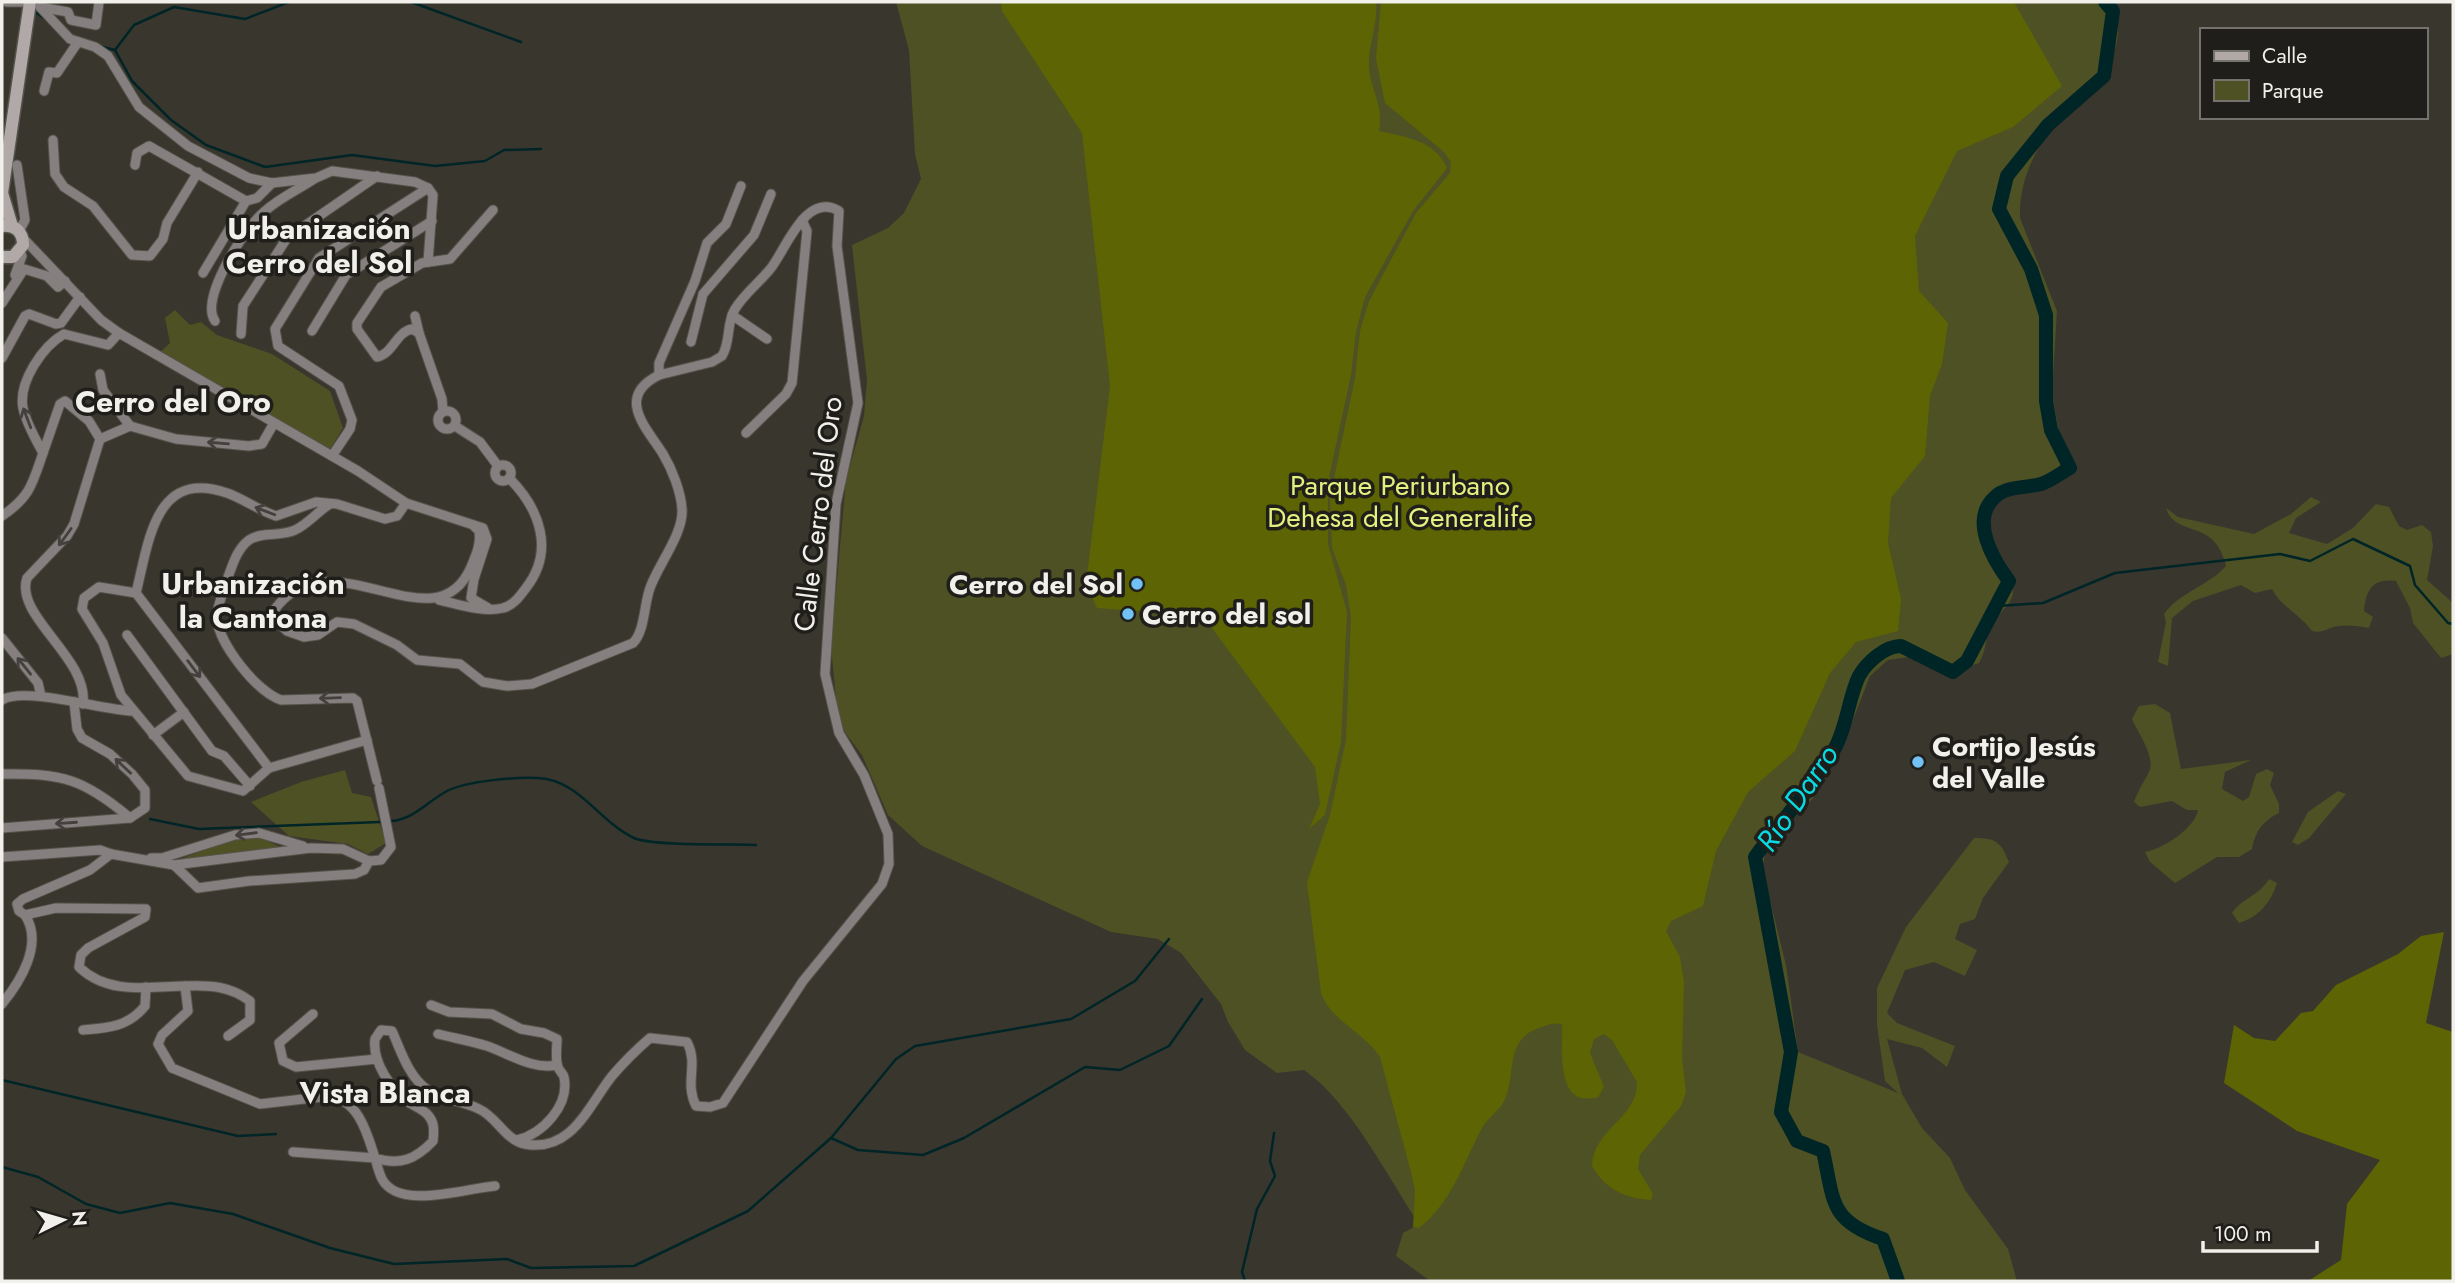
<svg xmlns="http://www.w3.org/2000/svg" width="2455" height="1283" font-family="Jost,sans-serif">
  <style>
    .green { fill: #4d5124 }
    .forest { fill: #5d6403 }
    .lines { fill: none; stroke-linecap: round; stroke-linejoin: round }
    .stream { stroke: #002527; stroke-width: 2.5 }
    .river { stroke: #002527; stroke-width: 14 }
    .street-casing { stroke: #56544c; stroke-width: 11 }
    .secondary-casing { stroke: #56544c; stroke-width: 15 }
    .street { stroke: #85807f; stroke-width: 9 }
    .secondary { stroke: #b1a9a8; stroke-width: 12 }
    .oneway { stroke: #43403d }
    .poi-dot { fill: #71c1f5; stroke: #1f1e1a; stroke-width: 2.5 }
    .labels { text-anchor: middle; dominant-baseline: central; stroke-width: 7; stroke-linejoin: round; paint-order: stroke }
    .park-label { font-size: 28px; fill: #e3ef7f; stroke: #1f1e1a }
    .street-label { font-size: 28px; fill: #f1f0ea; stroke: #1f1e1a }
    .poi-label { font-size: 28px; font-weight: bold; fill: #f1f0ea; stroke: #1f1e1a; text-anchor: start }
    .neighbourhood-label { font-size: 30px; font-weight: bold; fill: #f1f0ea; stroke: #1f1e1a }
    .water-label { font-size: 30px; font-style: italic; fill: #08dae3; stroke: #1f1e1a }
  </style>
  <rect width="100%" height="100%" fill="#39362e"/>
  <!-- green -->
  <g class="green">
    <path d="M896,2H2100C2104,6 2112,12 2114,17C2135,57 2065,108 2045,138C2029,162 2019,188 2020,218L2057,311L2052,394L2062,448L2060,465L2052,479L1981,506C1974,538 2013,560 2013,590C2013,605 2000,611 1993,622C1985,635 1987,650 1979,663L1967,667L1916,656L1888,660L1870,676L1842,748L1816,795L1767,847L1762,868L1786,965L1798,1052L1898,1093L1885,1081L1877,1025V988L1906,927L1974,838C1996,838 2001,842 2009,862L1983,898L1975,919L1960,924L1955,939L1977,950L1965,976L1934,962L1905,970L1887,1013L1897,1023L1955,1046L1947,1067L1922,1048L1887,1039L1902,1094L1922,1128L1950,1158L1965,1190L2008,1249L2017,1281H1430L1396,1256L1403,1233L1419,1224C1387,1176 1351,1103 1304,1070L1277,1073L1245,1050L1228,1022L1221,1004L1181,953L1158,939L1111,932L922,846L888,815L862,755L844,731L837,709L831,647L846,480L864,416L867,380L852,245L888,228L904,213L921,179L915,154L909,50Z"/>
    <path d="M175,310L190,325L201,322L217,335L272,354L330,391L343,428L329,451L159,353L170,343L165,318Z"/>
    <path d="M2311,497L2321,502L2296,518L2289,533L2327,544L2353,528L2376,504L2389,507L2399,526L2407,530L2422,525L2431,532L2433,546L2427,580L2453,603V654L2441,658L2413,623L2410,608L2396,581C2373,578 2366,589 2364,611L2373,617L2369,628C2358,626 2345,624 2334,627C2324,630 2322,633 2312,631C2300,614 2281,607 2272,589L2255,593L2241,585L2193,601L2172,618L2168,666L2158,662L2166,622L2164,614C2180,592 2208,586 2226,566C2215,517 2176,539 2166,508L2178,517L2254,534L2291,514Z"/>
    <path d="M2155,704L2170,713L2181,769L2251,760L2225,772L2222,789L2243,801L2249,797L2256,774L2267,769L2274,773L2270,785L2279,804V813C2263,821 2255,831 2252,849L2239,857H2217L2175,883L2150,862L2145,852C2163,849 2195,828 2198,810H2187L2172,801L2140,807L2134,802C2138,790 2144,782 2149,772C2156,757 2138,733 2132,719L2139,706Z"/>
    <path d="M345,770L352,793L371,797L386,843L368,854L348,844L289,836L251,802L301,782Z"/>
    <path d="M2338,791L2346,794L2309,838L2298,845L2292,842L2308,812Z"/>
    <path d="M260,837L280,847L170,863L228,841Z"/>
    <path d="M2269,879L2277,883C2271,902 2259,917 2239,923L2232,913C2242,898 2259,896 2269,879Z"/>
  </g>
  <!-- forest -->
  <g class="forest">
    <path d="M1001,2H1376C1378,24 1368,46 1369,67C1371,93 1384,104 1379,131C1405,137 1435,140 1447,168L1413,211L1365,297L1356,332L1351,375L1328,482V544L1347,612L1341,742L1325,815L1309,829L1320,804L1315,767L1203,616L1097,608L1086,584L1110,386L1082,133L1002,11Z"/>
    <path d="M1381,2H2014L2062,86L2013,127L1957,151L1915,236L1919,291L1948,323L1942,364L1930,396L1925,456L1891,498L1888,543L1901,599L1898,631L1856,642L1830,673L1795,751L1748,792L1716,851L1703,906L1671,921L1666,931L1680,957L1684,982L1682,1058L1686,1092L1681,1106L1640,1155L1638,1169L1653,1194L1651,1200C1625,1198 1606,1190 1592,1166C1593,1129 1638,1118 1637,1082L1612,1040L1604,1034L1594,1039L1590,1053L1604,1087L1598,1097C1555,1109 1563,1051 1562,1024C1552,1022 1546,1026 1536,1029C1505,1042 1516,1074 1505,1099C1500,1111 1488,1117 1482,1128C1463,1164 1452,1202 1419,1228L1413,1227L1415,1191L1411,1172L1380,1057C1364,1032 1332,1022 1321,993L1307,882L1330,815L1346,740L1351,617L1346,585L1332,548L1330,497L1355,378L1360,331L1369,301L1416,213L1450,173L1451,162L1444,152L1385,103L1376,59Z"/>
    <path d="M2444,932L2426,1023L2453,1032V1281H2308L2341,1260L2347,1204L2380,1160L2297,1131L2224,1083L2234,1025L2254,1038L2275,1041L2301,1013L2313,1011L2336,985L2398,954L2421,936Z"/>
  </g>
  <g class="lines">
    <!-- stream -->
    <g class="stream">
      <path d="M411,2L521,42"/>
      <path d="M32,10L47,20"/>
      <path d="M99,46L115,50L132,81L171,120L206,145L265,167L352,155L435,166L485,161L504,150L541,149"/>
      <path d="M115,50L134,25L174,7L245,19L289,2"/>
      <path d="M1998,606L2043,603L2115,573L2280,554L2310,561L2353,539L2410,566L2415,585L2448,623L2453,624"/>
      <path d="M150,819L199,829L380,822"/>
      <path d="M392,821C416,818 428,801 447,791C467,781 514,777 537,778C579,779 599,822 634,838C651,846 733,844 756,845"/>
      <path d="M2,1080L238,1136L276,1134"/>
      <path d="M831,1138L858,1150L923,1155L964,1138L1085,1067L1120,1070L1169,1046L1202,999"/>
      <path d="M2,1167L38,1177L86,1204L120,1213L170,1203L233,1214L330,1248L394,1264L507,1259L531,1268L634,1266L748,1211L831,1138L896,1059L915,1046L1071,1019L1135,981L1169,939"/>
      <path d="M1245,1281L1242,1272L1257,1209L1275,1176L1270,1161L1274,1133"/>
    </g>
    <!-- river -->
    <path class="river" d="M1898,1281L1883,1239C1829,1221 1834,1201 1823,1151L1797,1141L1781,1112L1791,1052L1755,857C1780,822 1815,785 1835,748C1847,726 1849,696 1859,676C1867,662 1885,646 1901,646L1953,672L1967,661L2009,581C1994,561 1969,520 1995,497C2006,486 2027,488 2041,484C2051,481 2061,473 2070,468L2051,430L2046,401V315L2031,269L1999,209L2007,176L2048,125L2104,76L2113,11L2105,2"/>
    <defs>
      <g id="street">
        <path d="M7,2H22"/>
        <path d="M40,7L70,39L95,47L108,56L139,107L188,146L249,178L272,183L316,178L332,171L415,182L428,188L433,195L428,262"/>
        <path d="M40,7L68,12L71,20L96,25L99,2"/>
        <path d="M44,91L49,72L57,73L78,42"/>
        <path d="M53,140L55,174L64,187L93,206L132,255L150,256L163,239L167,223L198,172"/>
        <path d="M17,165L25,220L19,231"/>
        <path d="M135,165L137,153L149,146L246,201L257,198L272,183"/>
        <path d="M23,238L101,320L119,333L358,471L406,503L483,528L487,539L474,579L471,598L488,608"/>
        <path d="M203,273L246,201"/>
        <path d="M15,275L22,256L20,252"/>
        <path d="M2,303L24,269L47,276L58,287L65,281"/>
        <path d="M732,315L767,339"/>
        <path d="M415,316L419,333"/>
        <path d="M215,321C200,300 240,237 256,220C270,203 296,191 314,179"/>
        <path d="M312,331L346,275L432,221"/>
        <path d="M241,334L243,306L287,238L377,176"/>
        <path d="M691,342L703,294L754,235L771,194"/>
        <path d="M2,358L25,316L29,314L56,324L61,323L80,297"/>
        <path d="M100,374L103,390L130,426"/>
        <path d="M659,375V363L695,281L707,243L726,224L741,186"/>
        <circle cx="447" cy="420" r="9"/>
        <path d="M443,412L442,399L419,333L412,329C396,332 393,354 377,357L357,329V323L381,287L422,263L450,259L493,210"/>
        <path d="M455,426L480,442L498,466"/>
        <path d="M746,433L786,394L792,383L807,231L802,220"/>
        <path d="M43,453L60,404L65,401L89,421L100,439"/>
        <path d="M332,456L350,429L352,420L339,386L278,346L275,329L319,258L428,188"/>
        <circle cx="503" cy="473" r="8"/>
        <path d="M330,504C318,511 308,524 295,530C281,537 262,531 249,540C237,549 233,564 228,577C225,589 216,606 217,619C219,644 257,692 281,700L353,698L357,701L377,781"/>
        <path d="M2,516C30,497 32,485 43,453C36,440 26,423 23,408C18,382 43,346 64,334L108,345L119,333"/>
        <path d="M136,593L99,587L84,598L82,609L103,643L121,695L188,776L243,791L269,768L367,740"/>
        <path d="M439,600C458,604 483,613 503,608C513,606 520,596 526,588C555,551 540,509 509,478"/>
        <path d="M127,635L212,751L224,756L250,786"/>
        <path d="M2,638L38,683L41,696"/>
        <path d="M2,700C24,686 102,710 132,711"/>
        <path d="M83,704C89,658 14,616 27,578L67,536L74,524L100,439L130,426L176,439L249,446L262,444L274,423"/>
        <path d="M153,735L184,712"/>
        <path d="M269,768L136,593C149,541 155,468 227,493C244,499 258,510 276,516L316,502L337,504L385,519L397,516L406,503"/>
        <path d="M2,774C62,773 84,779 130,818"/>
        <path d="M2,828L130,818L145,808V790L132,774L110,754L82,738L77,729L74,702"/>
        <path d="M111,854L174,865L311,848L343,849L369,861L381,860L391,847L379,788"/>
        <path d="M2,857L100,850L111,854L90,870L23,899L17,904L19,911L25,915L56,908L146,909L145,917L88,948L81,955L79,967C108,995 147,987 185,986L188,1011L162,1035L158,1044L172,1068L260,1104L330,1096C359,1101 367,1133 375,1158C400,1166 416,1159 433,1141C434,1131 435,1122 427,1114C422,1109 414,1106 408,1102C391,1089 372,1062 375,1039L381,1030L392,1031C401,1051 409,1078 428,1090C443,1100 463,1101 479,1109C497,1117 505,1140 525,1144C572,1153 589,1105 612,1076C624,1062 636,1050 650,1038L687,1042C699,1065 684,1082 696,1106L710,1107L723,1103L803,981L882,884L889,864L888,834L864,775L839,733L825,674L836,504L858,403L837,246L839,211C806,191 786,249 771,268C760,282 744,294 735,309C726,323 731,342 722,356L712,362L659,375C615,397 646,427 663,454C672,469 681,492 682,509C684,533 658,565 650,588C644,604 645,631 633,643L532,684L507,686L483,682L460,664L417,660L397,645L354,624L337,622L318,635L304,637L287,631L278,622L275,609C332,533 435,650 471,567C476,555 481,545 479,531L473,525"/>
        <path d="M151,858H162L235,835L259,833L303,846"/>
        <path d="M174,865L198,888L249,881L355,874L364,870L369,861"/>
        <path d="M185,986C210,985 230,986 250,1001V1020L228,1036"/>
        <path d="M2,1004C20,982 44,944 25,915"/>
        <path d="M431,1005L449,1012L492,1014L521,1029L544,1033L557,1039C557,1047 555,1059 558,1067C559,1071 563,1073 564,1077C570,1106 542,1134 517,1140"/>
        <path d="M313,1014L279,1043L283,1061L296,1067L377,1059"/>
        <path d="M83,1030C108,1028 128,1027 145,1006L146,987"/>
        <path d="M438,1034C454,1038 471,1041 487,1046C510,1054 532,1070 557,1065"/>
        <path d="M293,1152L375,1158C377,1165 379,1173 382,1179C399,1211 466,1188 495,1186"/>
      </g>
      <g id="secondary">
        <path d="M2,193L30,2"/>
        <path d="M2,193L12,226"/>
        <path d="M2,226C15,224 23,232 23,245L13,257H2"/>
      </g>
    </defs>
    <!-- street casing -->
    <use href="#street" class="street-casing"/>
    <!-- secondary casing -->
    <use href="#secondary" class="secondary-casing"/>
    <!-- street -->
    <use href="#street" class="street"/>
    <!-- secondary -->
    <use href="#secondary" class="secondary"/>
  </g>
  <!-- one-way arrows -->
  <defs><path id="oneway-shaft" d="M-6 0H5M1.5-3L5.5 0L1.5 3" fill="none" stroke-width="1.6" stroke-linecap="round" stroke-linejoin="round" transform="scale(1.75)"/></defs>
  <g class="oneway">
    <use href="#oneway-shaft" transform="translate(27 418) rotate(-111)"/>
    <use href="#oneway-shaft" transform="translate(218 443) rotate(-175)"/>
    <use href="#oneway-shaft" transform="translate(265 511) rotate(-159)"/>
    <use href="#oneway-shaft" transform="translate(65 537) rotate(126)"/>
    <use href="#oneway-shaft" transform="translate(24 666) rotate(-129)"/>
    <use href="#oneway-shaft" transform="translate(194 669) rotate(53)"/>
    <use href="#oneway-shaft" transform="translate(330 698) rotate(178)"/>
    <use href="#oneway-shaft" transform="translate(123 766) rotate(-137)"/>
    <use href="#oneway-shaft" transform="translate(66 823) rotate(176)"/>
    <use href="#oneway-shaft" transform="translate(246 834) rotate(173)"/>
  </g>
  <!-- markers -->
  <g class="poi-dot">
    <circle cx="1137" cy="584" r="7"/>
    <circle cx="1128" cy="614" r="7"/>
    <circle cx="1918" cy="762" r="7"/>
  </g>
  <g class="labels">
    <!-- park labels -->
    <g class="park-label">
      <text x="1400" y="485">Parque Periurbano<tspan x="1400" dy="32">Dehesa del Generalife</tspan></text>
    </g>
    <!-- street labels -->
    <g class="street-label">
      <text transform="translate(818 514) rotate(-83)">Calle Cerro del Oro</text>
    </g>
    <!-- poi labels -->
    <g class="poi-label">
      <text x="1123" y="584" text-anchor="end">Cerro del Sol</text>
      <text x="1142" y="614">Cerro del sol</text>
      <text x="1932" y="746">Cortijo Jesús<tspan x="1932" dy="32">del Valle</tspan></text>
    </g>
    <!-- neighbourhood labels -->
    <g class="neighbourhood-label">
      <text x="319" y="228">Urbanización<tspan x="319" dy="34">Cerro del Sol</tspan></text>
      <text x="173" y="401">Cerro del Oro</text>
      <text x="253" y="583">Urbanización<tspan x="253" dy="34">la Cantona</tspan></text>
      <text x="385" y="1092">Vista Blanca</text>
    </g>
    <!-- water labels -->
    <g class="water-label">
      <text transform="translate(1797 798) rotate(-56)">Río Darro</text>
    </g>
  </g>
  <!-- border -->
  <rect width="2455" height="1283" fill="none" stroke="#f1f0ea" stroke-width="7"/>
  <!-- legend -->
  <rect x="2200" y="28" width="228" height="91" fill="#1f1e1a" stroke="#73726d" stroke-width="2"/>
  <rect x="2214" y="51" width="35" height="10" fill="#b1a9a8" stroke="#73726d" stroke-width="2"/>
  <text x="2262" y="63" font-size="21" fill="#f1f0ea">Calle</text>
  <rect x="2214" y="80" width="35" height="21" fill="#4d5124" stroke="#73726d" stroke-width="2"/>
  <text x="2262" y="98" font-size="21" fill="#f1f0ea">Parque</text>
  <!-- north arrow -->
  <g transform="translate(63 1220) rotate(85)" stroke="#1f1e1a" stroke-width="5" paint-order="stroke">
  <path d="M0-5L12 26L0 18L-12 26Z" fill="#f1f0ea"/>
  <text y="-10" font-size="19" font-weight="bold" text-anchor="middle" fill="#f1f0ea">N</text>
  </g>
  <!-- scale -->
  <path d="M2203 1241v10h114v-10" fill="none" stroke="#f1f0ea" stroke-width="3.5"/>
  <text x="2214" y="1241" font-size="21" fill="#f1f0ea" stroke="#1f1e1a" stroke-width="5" paint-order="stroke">100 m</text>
</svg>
